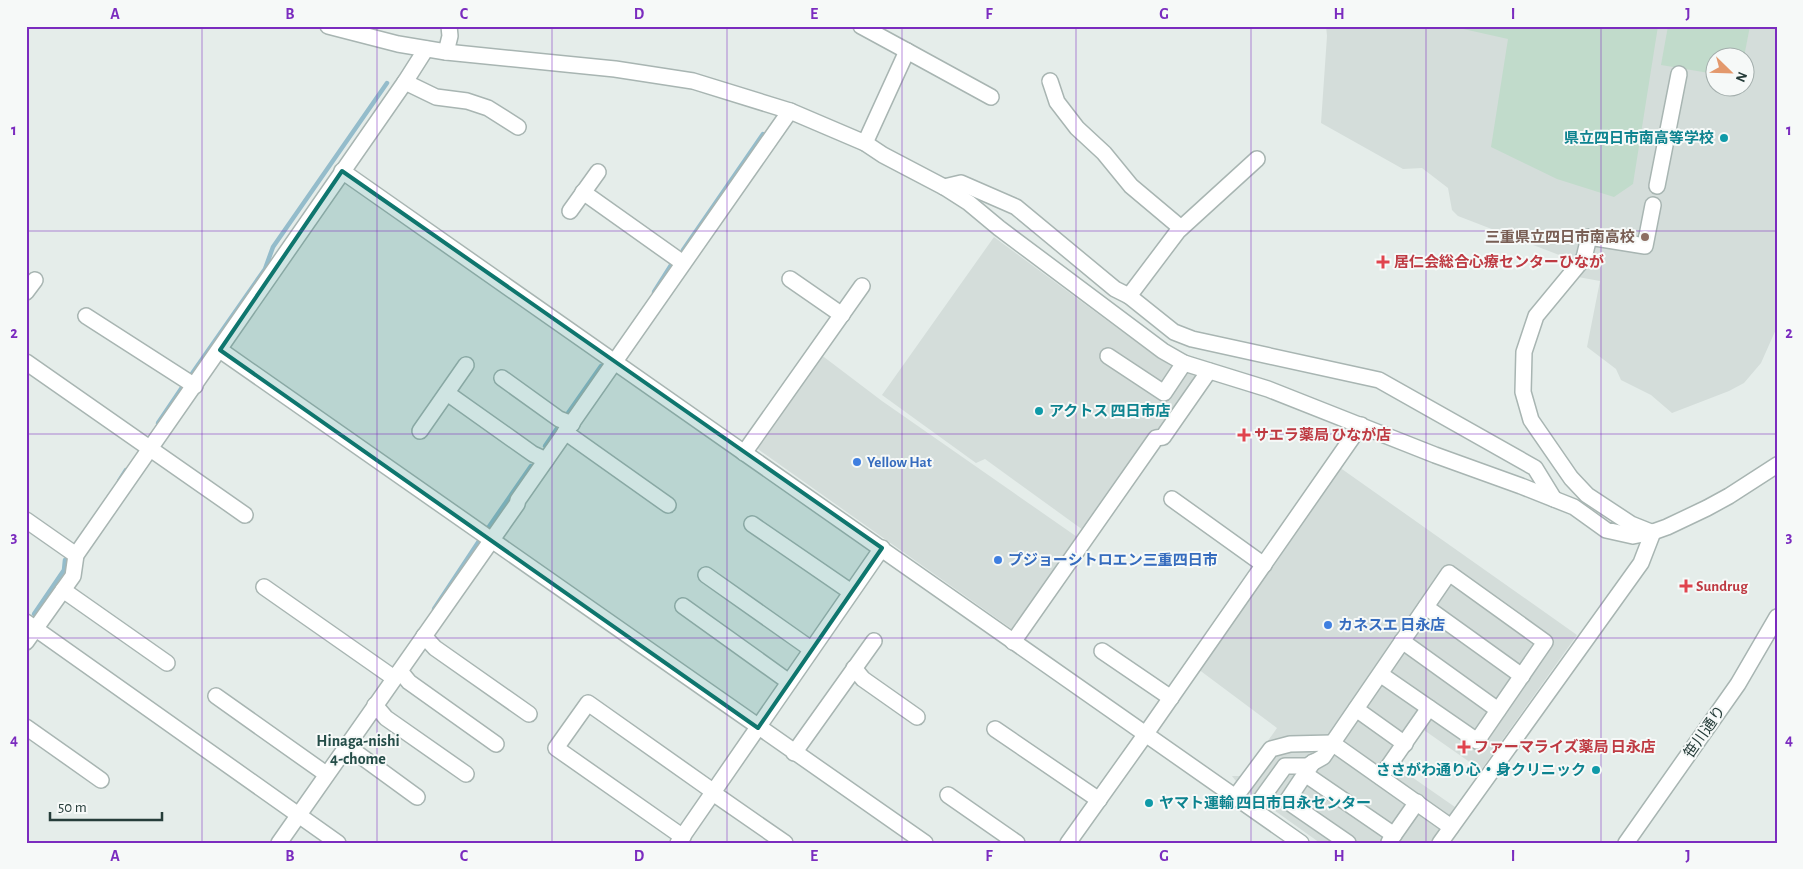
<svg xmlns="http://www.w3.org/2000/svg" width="1803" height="869" font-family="'Alegreya Sans','Noto Sans JP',sans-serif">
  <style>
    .built { fill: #d4ddda; fill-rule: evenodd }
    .green { fill: #c1dbcb }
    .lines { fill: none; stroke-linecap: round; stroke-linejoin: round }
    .stream { stroke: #94bccb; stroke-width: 4.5 }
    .minor-casing { stroke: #a8b5b2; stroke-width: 18 }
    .minor { stroke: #fff; stroke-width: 15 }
    .marked { fill: #0f766e; fill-opacity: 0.2; stroke: #0f766e; stroke-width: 4; stroke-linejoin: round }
    .grid { fill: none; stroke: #7b2cbf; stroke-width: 1; stroke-opacity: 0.55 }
    .culture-dot { fill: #0f9aa8; stroke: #f6f9f8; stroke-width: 2 }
    .education-dot { fill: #8d6e63; stroke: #f6f9f8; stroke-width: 2 }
    .health-dot { fill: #e0444e; stroke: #f6f9f8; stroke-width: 2 }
    .shop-dot { fill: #3f7fe0; stroke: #f6f9f8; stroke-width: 2 }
    .labels { text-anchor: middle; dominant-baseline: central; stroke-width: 4; stroke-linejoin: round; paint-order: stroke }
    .culture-label { font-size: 15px; font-weight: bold; fill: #0d838f; stroke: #f6f9f8; text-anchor: end }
    .education-label { font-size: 15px; font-weight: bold; fill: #785e54; stroke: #f6f9f8; text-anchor: end }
    .health-label { font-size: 15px; font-weight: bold; fill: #be3a42; stroke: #f6f9f8; text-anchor: start }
    .shop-label { font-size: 15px; font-weight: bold; fill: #366cbe; stroke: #f6f9f8; text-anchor: start }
    .street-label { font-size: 15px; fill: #263d3a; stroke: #f6f9f8 }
    .neighbourhood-label { font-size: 16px; font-weight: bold; fill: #244d48; stroke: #f6f9f8 }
    .neatline { fill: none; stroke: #7b2cbf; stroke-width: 2 }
    .grid-label { font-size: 16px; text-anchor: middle; font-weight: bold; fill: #7b2cbf }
  </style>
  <rect width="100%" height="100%" fill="#e5edea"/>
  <!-- built -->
  <g class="built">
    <path d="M1326,26H1777V327L1761,363L1744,383L1729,391L1672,413L1651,395L1621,380L1616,369L1587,347L1600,281L1578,277L1567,258L1458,216L1452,210L1448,188L1422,168L1403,169L1321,123L1327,36ZM1716,58H1746V88H1716Z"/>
    <path d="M994,237L1151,353L1171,366L1199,377L1160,432L1083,530L985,459L976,463L882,395Z"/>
    <path d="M820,354L882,401L1080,539L1016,632L755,447Z"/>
    <path d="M1339,467L1577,635L1481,770L1421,728L1396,766L1455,807L1430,843H1320L1239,785L1232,776H1243L1277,728L1198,669Z"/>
  </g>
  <!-- green -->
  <g class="green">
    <path d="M1450,26H1658L1633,184L1614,197L1557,179L1491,147L1508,39Z"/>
    <path d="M1668,26H1750L1744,57L1716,58L1715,74L1661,65Z"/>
  </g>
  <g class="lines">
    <!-- stream -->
    <g class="stream">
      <path d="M683,250L763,134"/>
      <path d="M654,292L673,262"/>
      <path d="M191,375L265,269L273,247L387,83"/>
      <path d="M568,413L601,366"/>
      <path d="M158,423L183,386"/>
      <path d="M545,446L560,424"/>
      <path d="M119,481L126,470"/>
      <path d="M486,531L531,466"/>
      <path d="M434,609L479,541"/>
      <path d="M34,614L64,570L65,560"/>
    </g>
    <defs>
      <g id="minor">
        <path d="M328,26L398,44L446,52L615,69L693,81L790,111L865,143L883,155L944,187L969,203L999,228L1163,351L1184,363L1268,389L1435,455L1521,486L1574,507L1606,530L1633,536L1653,532L1667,527L1707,508L1729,496L1777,465"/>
        <path d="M861,26L907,51"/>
        <path d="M446,52L450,36L449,26"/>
        <path d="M1050,81L1057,102L1077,128L1104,153L1131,186L1181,228"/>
        <path d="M405,82L436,97L467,101L488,108L518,127"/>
        <path d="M865,143L907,51L991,97"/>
        <path d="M342,171L1301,843"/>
        <path d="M1657,186L1679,74"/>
        <path d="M944,187L961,183L1016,207L1115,289L1129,296L1174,332L1192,339L1379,380L1535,468L1554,499"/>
        <path d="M583,192L683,263"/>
        <path d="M570,211L598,172"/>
        <path d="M790,279L842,315"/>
        <path d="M26,292L35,280"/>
        <path d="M1129,296L1178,231L1257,159"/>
        <path d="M86,316L195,386"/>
        <path d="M220,350L925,843"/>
        <path d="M1108,356L1164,393L1184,363"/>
        <path d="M26,362L245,515"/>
        <path d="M502,378L559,419L572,424"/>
        <path d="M447,393L533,454L546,460"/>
        <path d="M420,431L466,365"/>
        <path d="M565,432L668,505"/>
        <path d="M744,453L862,286"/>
        <path d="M1172,499L1264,565"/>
        <path d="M26,520L76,555"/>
        <path d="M752,524L851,592"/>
        <path d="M1651,532L1631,524L1587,495L1571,478L1531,420L1523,392L1524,352L1536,316L1584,258L1589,237L1645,246L1653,205"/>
        <path d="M706,575L811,649"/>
        <path d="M264,587L394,678"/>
        <path d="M63,590L167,663"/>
        <path d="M683,606L789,682"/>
        <path d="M1426,607L1522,676"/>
        <path d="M26,622L338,843"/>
        <path d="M424,636L435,648L529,714"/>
        <path d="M1402,641L1498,710"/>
        <path d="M26,642L73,576L76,555L405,82L426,49"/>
        <path d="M1013,642L1156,438L1163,437L1209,371"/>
        <path d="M1102,651L1171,698"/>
        <path d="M854,668L863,679L917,717"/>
        <path d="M400,671L409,682L496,744"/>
        <path d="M216,696L326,774"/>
        <path d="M375,705L386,718L466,774"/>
        <path d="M1356,709L1405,744"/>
        <path d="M26,727L101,780"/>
        <path d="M995,729L1099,800"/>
        <path d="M347,746L417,797"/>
        <path d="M794,753L874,641"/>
        <path d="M1313,762L1287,801L1348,843"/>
        <path d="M1305,774L1394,835"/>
        <path d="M1381,777L1429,708"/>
        <path d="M713,793L785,843"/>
        <path d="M948,795L1017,843"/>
        <path d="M1236,796L1271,749L1290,744L1332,743L1451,827"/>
        <path d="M1254,809L1285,766H1307L1323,757L1449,573L1545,642L1477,741L1380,674"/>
        <path d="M683,837L556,748L588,703L714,792"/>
        <path d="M1389,842L1417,802"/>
        <path d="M279,843L517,504L518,500L790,111"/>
        <path d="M678,843L882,548"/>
        <path d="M1068,843L1145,735L1361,425"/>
        <path d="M1440,843L1641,563L1653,532"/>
        <path d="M1626,843L1738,684L1777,617"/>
      </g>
    </defs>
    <!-- minor casing -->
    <use href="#minor" class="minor-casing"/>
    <!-- minor -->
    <use href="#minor" class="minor"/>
  </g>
  <!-- marked area -->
  <path class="marked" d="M342,171L882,548L758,728L220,350Z"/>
  <!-- grid -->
  <path class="grid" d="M202,26V843M377,26V843M552,26V843M727,26V843M902,26V843M1076,26V843M1251,26V843M1426,26V843M1601,26V843M26,231H1777M26,434H1777M26,638H1777"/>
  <!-- markers -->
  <g class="culture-dot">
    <circle cx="1724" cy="138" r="5"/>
    <circle cx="1039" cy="411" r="5"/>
    <circle cx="1596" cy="770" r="5"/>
    <circle cx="1149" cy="803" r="5"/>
  </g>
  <circle class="education-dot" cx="1645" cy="237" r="5"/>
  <g class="health-dot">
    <path d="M1380.5 254.5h5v5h5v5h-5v5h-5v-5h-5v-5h5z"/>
    <path d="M1241.5 427.5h5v5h5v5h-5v5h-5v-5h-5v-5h5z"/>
    <path d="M1683.5 578.5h5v5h5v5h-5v5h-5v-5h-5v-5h5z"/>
    <path d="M1461.5 739.5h5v5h5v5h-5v5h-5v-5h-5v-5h5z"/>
  </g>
  <g class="shop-dot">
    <circle cx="857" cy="462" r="5"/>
    <circle cx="998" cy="560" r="5"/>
    <circle cx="1328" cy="625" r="5"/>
  </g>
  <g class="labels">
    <!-- culture labels -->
    <g class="culture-label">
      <text x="1714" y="138">県立四日市南高等学校</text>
      <text x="1049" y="411" text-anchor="start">アクトス 四日市店</text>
      <text x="1586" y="770">ささがわ通り心・身クリニック</text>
      <text x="1159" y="803" text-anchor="start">ヤマト運輸 四日市日永センター</text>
    </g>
    <!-- education labels -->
    <g class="education-label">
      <text x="1635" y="237">三重県立四日市南高校</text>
    </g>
    <!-- health labels -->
    <g class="health-label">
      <text x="1394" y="262">居仁会総合心療センターひなが</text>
      <text x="1254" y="435">サエラ薬局 ひなが店</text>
      <text x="1696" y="586">Sundrug</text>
      <text x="1474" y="747">ファーマライズ薬局 日永店</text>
    </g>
    <!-- shop labels -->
    <g class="shop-label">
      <text x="867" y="462">Yellow Hat</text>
      <text x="1008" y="560">プジョーシトロエン三重四日市</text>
      <text x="1338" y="625">カネスエ 日永店</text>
    </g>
    <!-- street labels -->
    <g class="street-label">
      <text transform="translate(1705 732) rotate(-55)">笹川通り</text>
    </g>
    <!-- neighbourhood labels -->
    <g class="neighbourhood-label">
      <text x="358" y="741">Hinaga-nishi<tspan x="358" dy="18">4-chome</tspan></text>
    </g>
  </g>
  <!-- border -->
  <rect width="1803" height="869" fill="none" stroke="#f6f9f8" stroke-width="55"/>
  <!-- north arrow -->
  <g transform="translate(1730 72) rotate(113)"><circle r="24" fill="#f6f9f8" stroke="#a3aeac"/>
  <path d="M0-4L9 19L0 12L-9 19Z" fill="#e3996d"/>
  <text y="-8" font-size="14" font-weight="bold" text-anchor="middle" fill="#263d3a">N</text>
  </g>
  <!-- scale -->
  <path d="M50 812v8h112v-8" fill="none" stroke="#263d3a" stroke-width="2.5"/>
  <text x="58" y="812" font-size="15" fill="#263d3a" stroke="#f6f9f8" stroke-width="4" paint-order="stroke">50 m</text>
  <rect x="28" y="28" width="1748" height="814" class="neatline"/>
  <g class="grid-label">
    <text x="115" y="19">A</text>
    <text x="290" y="19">B</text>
    <text x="464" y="19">C</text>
    <text x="639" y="19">D</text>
    <text x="814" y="19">E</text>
    <text x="989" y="19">F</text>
    <text x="1164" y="19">G</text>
    <text x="1339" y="19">H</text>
    <text x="1513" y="19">I</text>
    <text x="1688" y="19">J</text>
    <text x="14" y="135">1</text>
    <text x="1789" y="135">1</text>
    <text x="14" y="338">2</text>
    <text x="1789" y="338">2</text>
    <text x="14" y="542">3</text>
    <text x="1789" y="542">3</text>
    <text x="14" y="745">4</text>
    <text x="1789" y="745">4</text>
    <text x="115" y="861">A</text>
    <text x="290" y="861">B</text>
    <text x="464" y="861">C</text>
    <text x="639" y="861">D</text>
    <text x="814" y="861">E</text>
    <text x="989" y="861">F</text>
    <text x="1164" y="861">G</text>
    <text x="1339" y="861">H</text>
    <text x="1513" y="861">I</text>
    <text x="1688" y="861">J</text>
  </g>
</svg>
